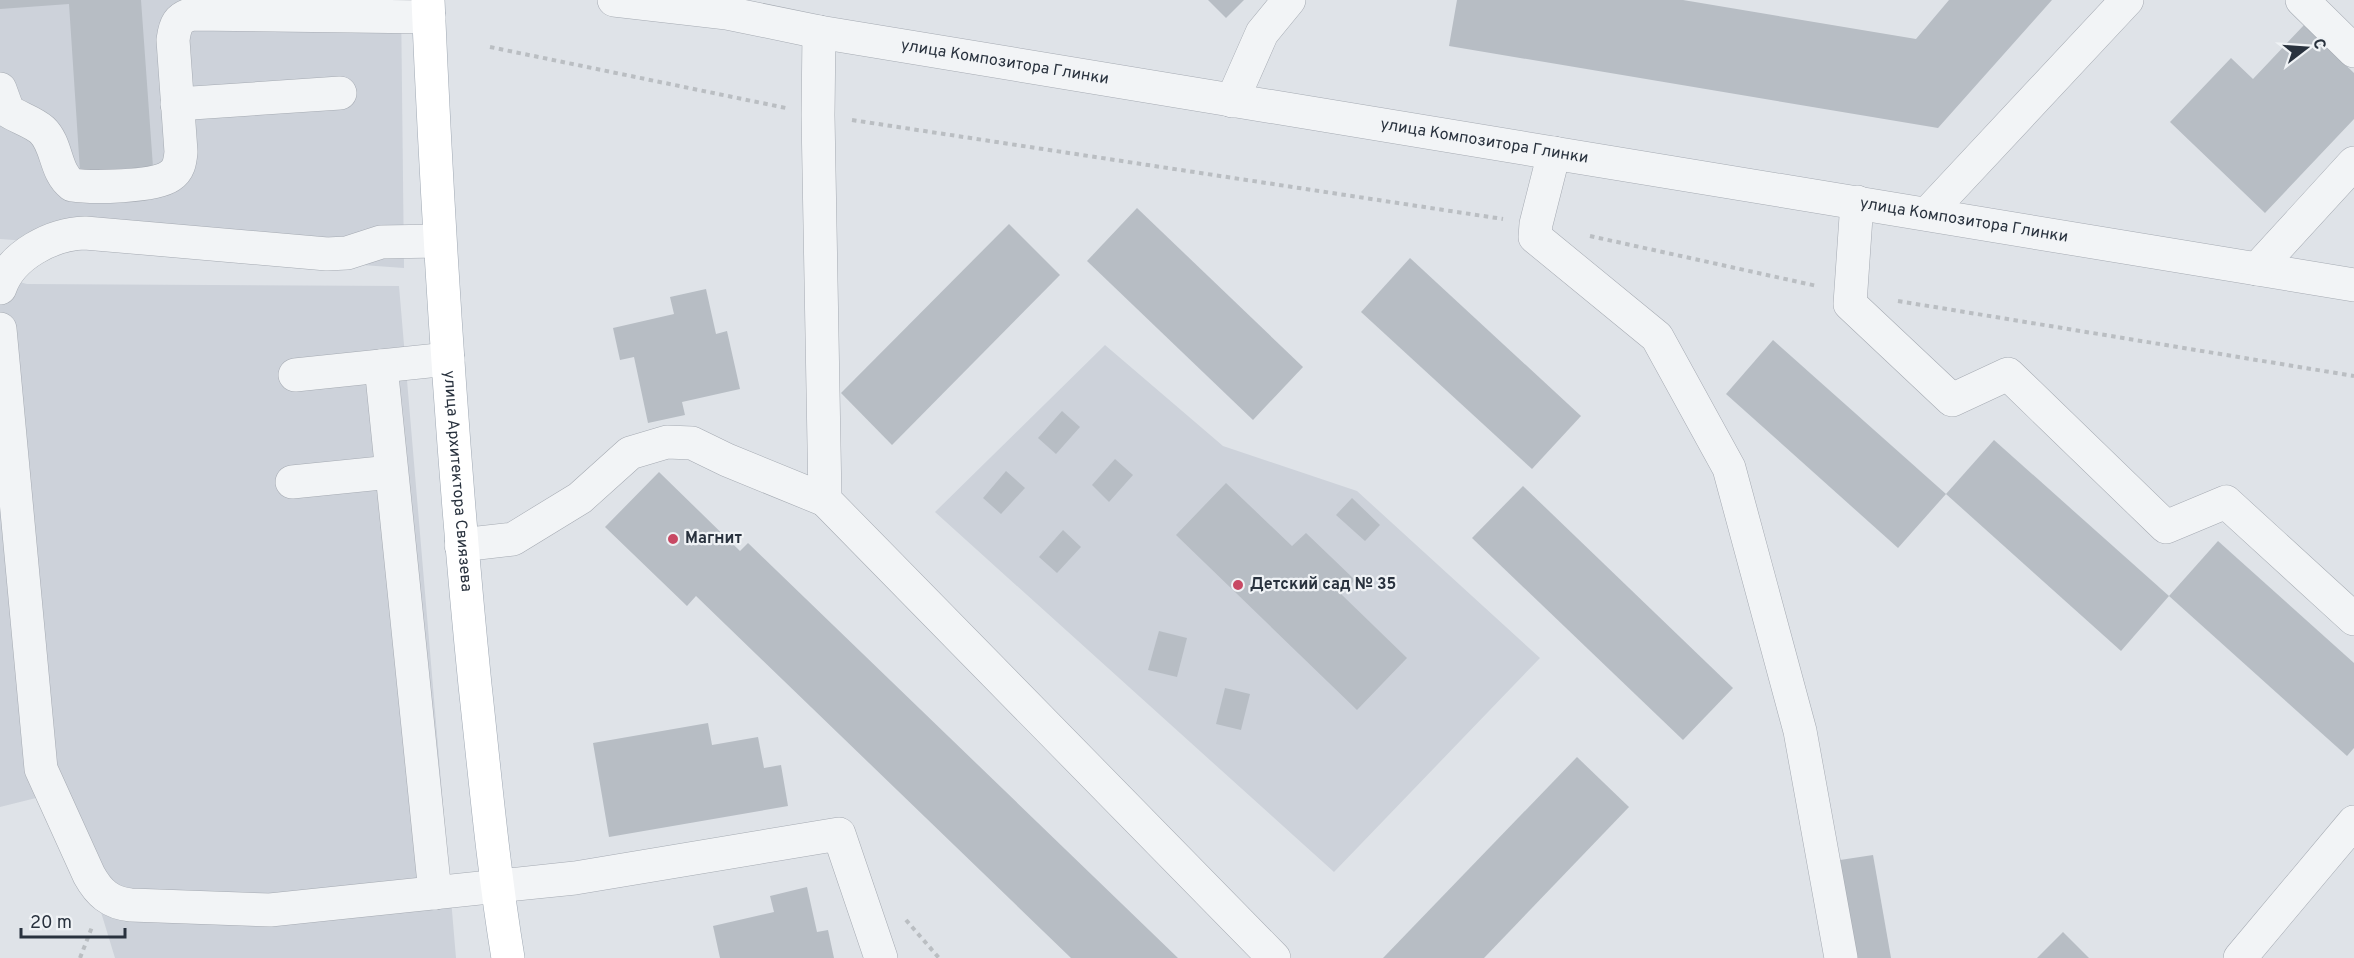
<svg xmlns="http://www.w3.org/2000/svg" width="2354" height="958" font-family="Overpass,sans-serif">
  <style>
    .built { fill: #cdd2da }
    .building { fill: #b7bdc4 }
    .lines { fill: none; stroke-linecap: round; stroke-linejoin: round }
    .minor-casing { stroke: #a5aab2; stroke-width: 34 }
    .major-casing { stroke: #9fa8b3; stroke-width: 34 }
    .path { stroke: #babec2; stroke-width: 4; stroke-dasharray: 4.5 4.5; stroke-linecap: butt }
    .minor { stroke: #f2f4f6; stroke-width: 33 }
    .major { stroke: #fff; stroke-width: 33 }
    .poi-dot { fill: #c84964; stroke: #eff2f5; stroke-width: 2 }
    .labels { text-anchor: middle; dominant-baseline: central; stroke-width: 4.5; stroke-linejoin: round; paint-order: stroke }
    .street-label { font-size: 16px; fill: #29323e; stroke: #eff2f5 }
    .poi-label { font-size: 16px; font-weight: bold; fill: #29323e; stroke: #eff2f5; text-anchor: start }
  </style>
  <rect width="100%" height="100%" fill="#dfe3e8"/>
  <!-- built -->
  <g class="built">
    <path d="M0,0H401L404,268L0,239Z"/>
    <path d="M0,277L27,284L399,286L456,958H115L64,791L0,807Z"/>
    <path d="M1105,345L1223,446L1357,491L1540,658L1334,872L935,512Z"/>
  </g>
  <!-- building -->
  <g class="building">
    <path d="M0,0H141L153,167L80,171L69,4L0,9Z"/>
    <path d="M1208,0H1244L1226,18Z"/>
    <path d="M1457,0H1683L1916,39L1949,0H2052L1938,128L1449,46Z"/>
    <path d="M2304,25L2354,73V119L2265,213L2170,122L2231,58L2253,79Z"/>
    <path d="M1137,208L1303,367L1253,420L1087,261Z"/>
    <path d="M1009,224L1060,275L892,445L841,393Z"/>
    <path d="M1410,258L1581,416L1532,469L1361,312Z"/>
    <path d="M706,289L716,334L727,331L740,389L682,402L685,415L648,423L634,357L620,360L613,328L674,314L670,297Z"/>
    <path d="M1773,340L1946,494L1898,548L1726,394Z"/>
    <path d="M1062,411L1080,427L1056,454L1038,438Z"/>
    <path d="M1994,440L2169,596L2121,651L1946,494Z"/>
    <path d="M1115,459L1133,475L1109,502L1092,485Z"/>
    <path d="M1006,471L1025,488L1001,514L983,498Z"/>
    <path d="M659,472L740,551L748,543L1178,958H1071L696,596L687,606L605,527Z"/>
    <path d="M1226,483L1292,546L1306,533L1355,580L1341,594L1407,658L1357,710L1176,535Z"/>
    <path d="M1523,486L1733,688L1683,740L1472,538Z"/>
    <path d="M1352,498L1380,525L1365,541L1336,515Z"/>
    <path d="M1063,530L1081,547L1057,573L1039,557Z"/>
    <path d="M2218,541L2354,663V748L2347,756L2169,596Z"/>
    <path d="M1159,631L1187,638L1177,677L1148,670Z"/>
    <path d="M1225,688L1250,694L1241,730L1216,724Z"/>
    <path d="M708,723L712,745L758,737L764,768L781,765L788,806L609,837L593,743Z"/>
    <path d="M1577,757L1629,807L1484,958H1383Z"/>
    <path d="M1873,855L1891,958H1857L1840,860Z"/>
    <path d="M807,887L817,932L828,930L834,958H720L713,926L774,912L770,896Z"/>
    <path d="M2063,932L2089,958H2037Z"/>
  </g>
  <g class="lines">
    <defs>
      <g id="minor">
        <path id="s1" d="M614,0L727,13L819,32L2354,285"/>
        <path d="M2302,0L2354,51"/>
        <path d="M819,32L818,115L825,500L1274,958"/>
        <path d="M0,89L8,111C19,118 33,122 42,130C58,145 54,171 72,185C92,188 154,187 170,176C179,170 180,162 181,152L173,40C175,25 178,17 193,14L429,17"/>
        <path d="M1232,101L1262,33L1289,0"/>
        <path d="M177,104L340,93"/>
        <path d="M1554,153L1536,224L1535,237L1657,337L1729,468L1800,731L1841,958"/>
        <path d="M1857,202L1850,304L1952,400L2008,374L2166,527L2226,502L2354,619"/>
        <path d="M1927,214L2127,0"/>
        <path d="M2257,269L2354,163"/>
        <path d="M0,288C11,255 52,234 85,233L327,254L347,253L381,242L439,241"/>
        <path d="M0,329L41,769L89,875C99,893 110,903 131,905L270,910L575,878L839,834L881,958"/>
        <path d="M381,366L448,359"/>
        <path d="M295,375L381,366L435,893"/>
        <path d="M292,482L391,472"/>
        <path d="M461,545L513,539L580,498L630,453L667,442L692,443L727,460L825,500"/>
        <path d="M2240,958L2354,822"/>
      </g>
      <g id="major">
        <path id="s2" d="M428,0C438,229 452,457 475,685C485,776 493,867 508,958"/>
      </g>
    </defs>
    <!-- minor casing -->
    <use href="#minor" class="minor-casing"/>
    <!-- major casing -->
    <use href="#major" class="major-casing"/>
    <!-- path -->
    <g class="path">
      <path d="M490,47L786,108"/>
      <path d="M852,120L1503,219"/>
      <path d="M1590,236L1817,286"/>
      <path d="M1898,301L2354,376"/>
      <path d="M906,920L939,958"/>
      <path d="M80,958L92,927"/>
    </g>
    <!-- minor -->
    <use href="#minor" class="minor"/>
    <!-- major -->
    <use href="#major" class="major"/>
  </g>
  <!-- markers -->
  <g class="poi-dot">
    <circle cx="673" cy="539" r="6"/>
    <circle cx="1238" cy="585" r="6"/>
  </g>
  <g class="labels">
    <!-- street labels -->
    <g class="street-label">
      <text stroke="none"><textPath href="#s1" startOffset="396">улица Композитора Глинки</textPath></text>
      <text stroke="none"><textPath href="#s1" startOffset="882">улица Композитора Глинки</textPath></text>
      <text stroke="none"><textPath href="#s1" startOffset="1368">улица Композитора Глинки</textPath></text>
      <text stroke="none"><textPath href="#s2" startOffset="482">улица Архитектора Свиязева</textPath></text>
    </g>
    <!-- poi labels -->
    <g class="poi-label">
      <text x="685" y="539">Магнит</text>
      <text x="1250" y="585">Детский сад № 35</text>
    </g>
  </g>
  <!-- north arrow -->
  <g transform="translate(2306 48) rotate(73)" stroke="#eff2f5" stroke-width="4.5" paint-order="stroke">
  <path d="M0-4.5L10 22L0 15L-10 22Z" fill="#29323e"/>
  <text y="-9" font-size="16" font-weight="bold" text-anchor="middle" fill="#29323e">С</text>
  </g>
  <!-- scale -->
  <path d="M21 928v9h104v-9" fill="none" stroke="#29323e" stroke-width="3"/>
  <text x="30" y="928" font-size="18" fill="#29323e" stroke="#eff2f5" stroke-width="4.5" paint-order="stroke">20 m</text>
</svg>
